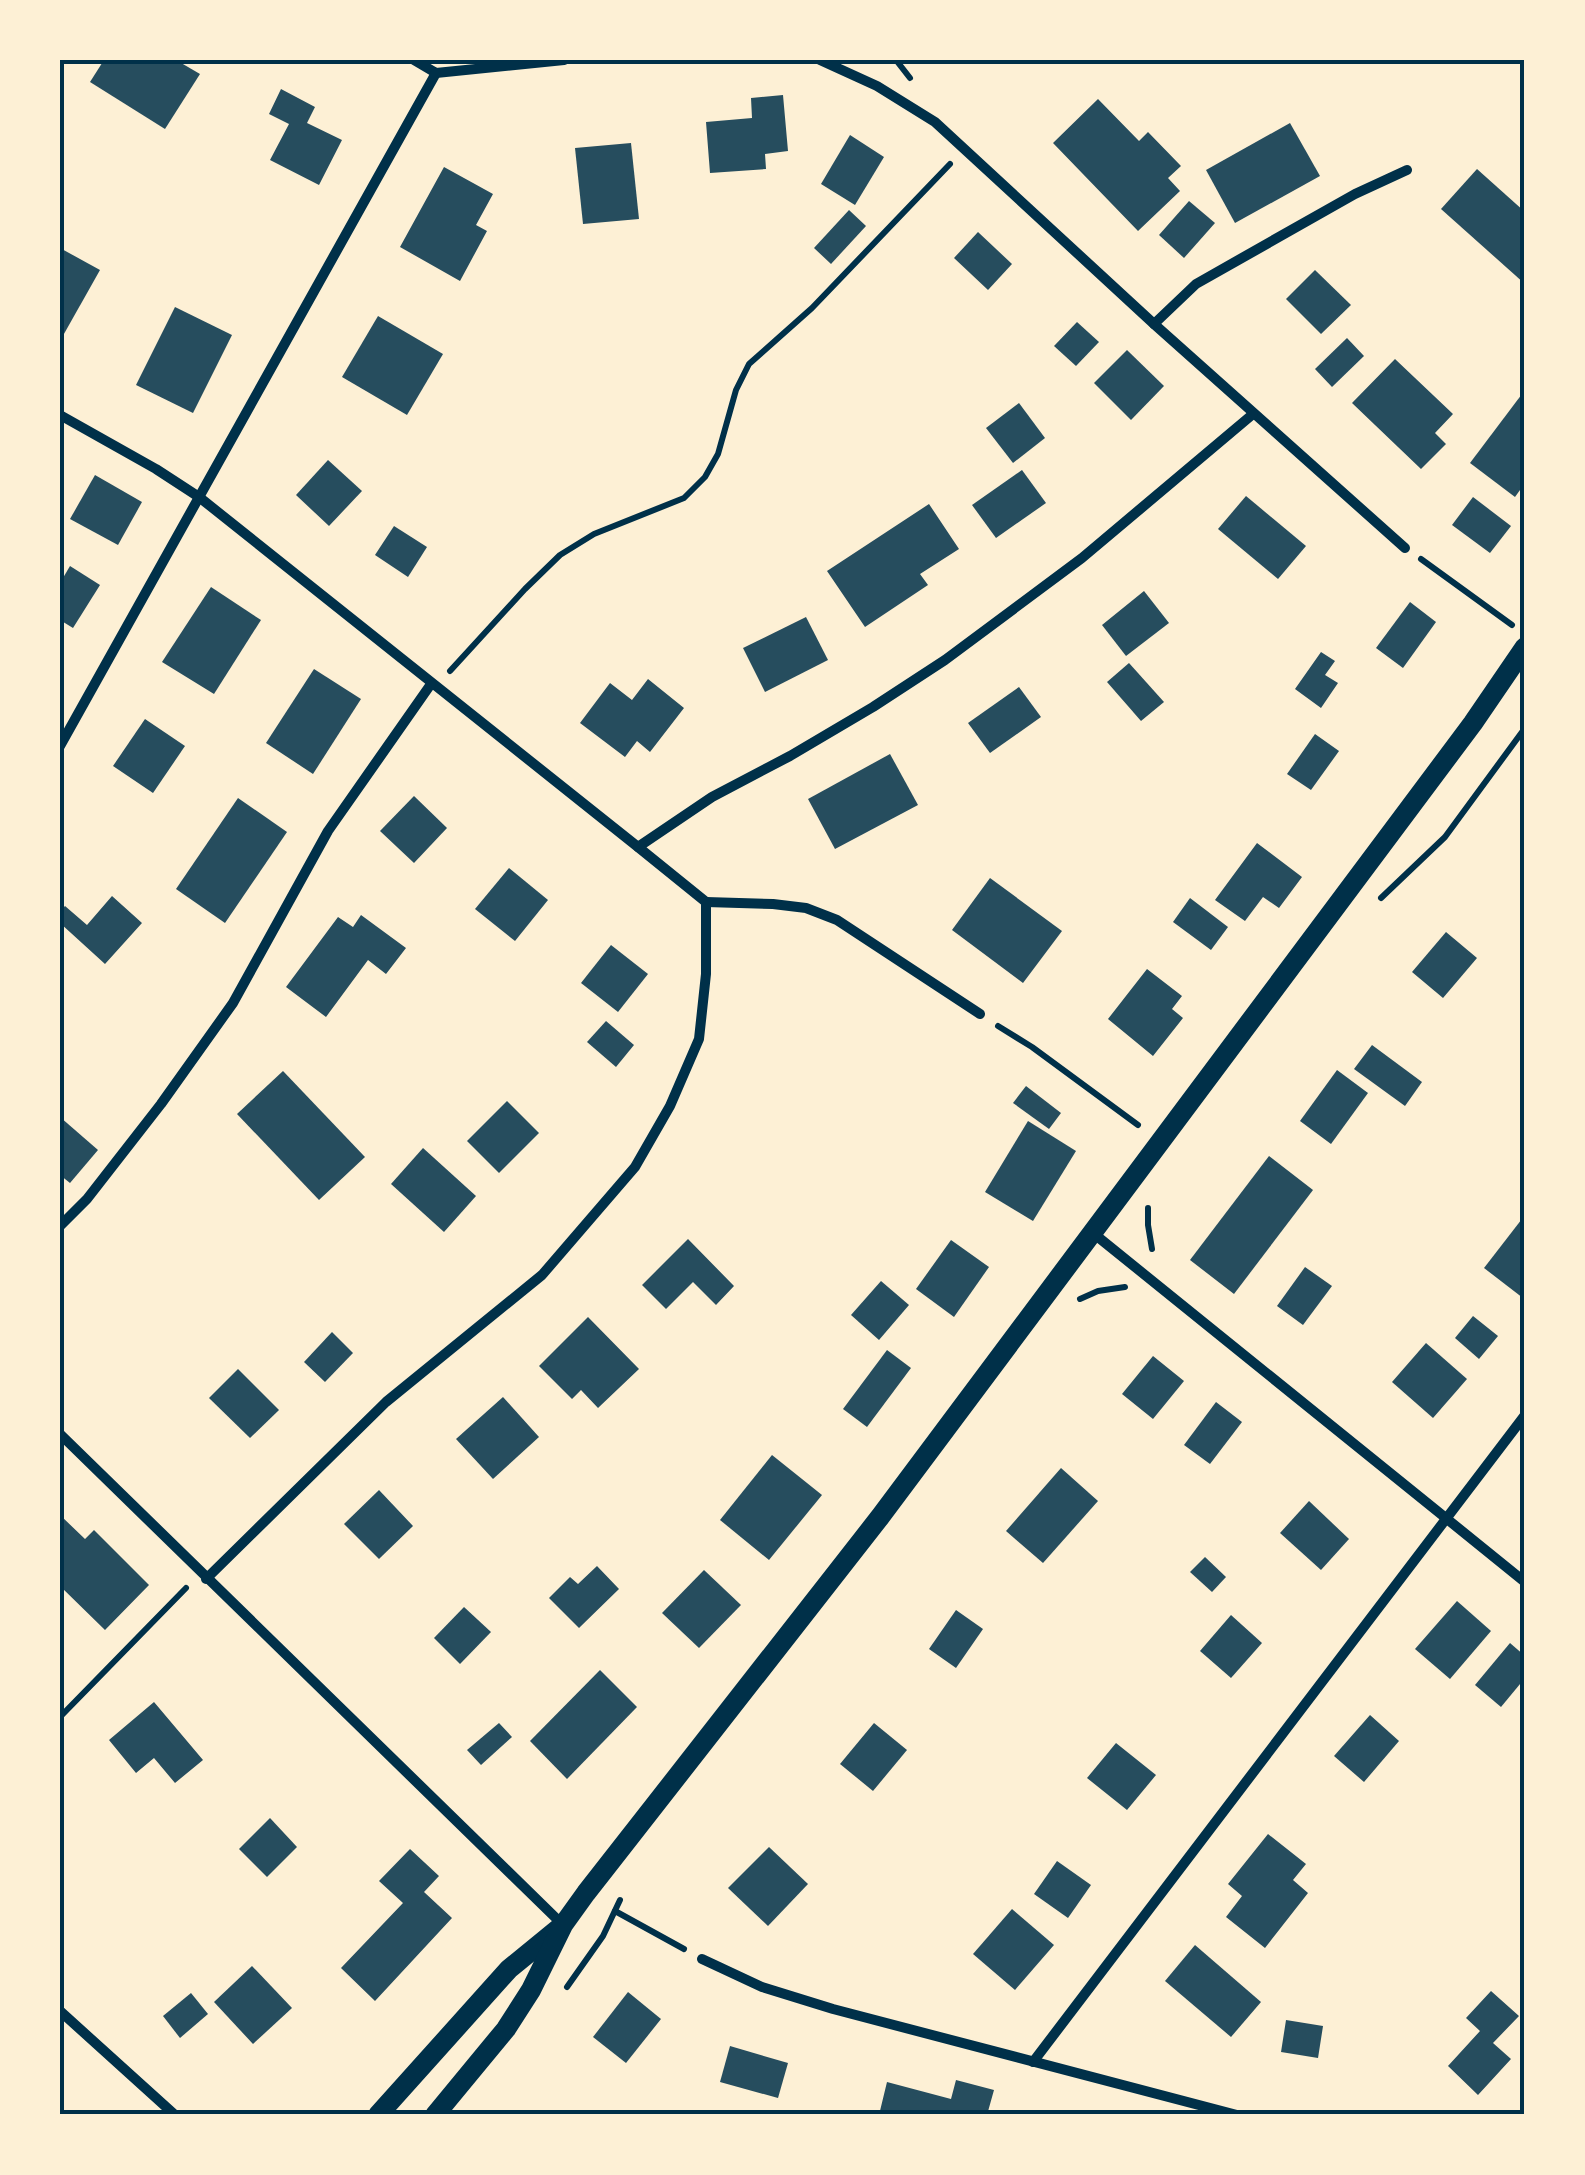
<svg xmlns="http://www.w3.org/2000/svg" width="1585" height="2175" font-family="'Asap Condensed',sans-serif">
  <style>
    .building { fill: #264d5e }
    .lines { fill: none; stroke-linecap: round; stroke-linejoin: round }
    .path { stroke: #003049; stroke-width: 6 }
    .minor { stroke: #003049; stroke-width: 10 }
    .secondary { stroke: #003049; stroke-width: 20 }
    .neatline { fill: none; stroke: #003049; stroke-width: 4 }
  </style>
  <rect width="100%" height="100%" fill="#fdf0d5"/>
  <!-- building -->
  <g class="building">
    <path d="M104,60H176L200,74L165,129L90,82Z"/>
    <path d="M281,89L315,107L307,123L342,140L319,185L270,160L289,124L269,114Z"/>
    <path d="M783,95L788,151L765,154L766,169L710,173L706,122L752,118L751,98Z"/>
    <path d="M1098,99L1139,141L1148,132L1181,166L1168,178L1180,191L1138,231L1053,143Z"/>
    <path d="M1290,123L1320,176L1235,223L1206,170Z"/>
    <path d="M850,135L884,157L855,205L821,184Z"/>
    <path d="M631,143L639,219L583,224L575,148Z"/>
    <path d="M444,167L493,194L476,225L487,231L460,281L400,247Z"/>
    <path d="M1477,169L1525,212V284L1441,209Z"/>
    <path d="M1189,201L1215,223L1184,258L1159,235Z"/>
    <path d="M849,210L866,226L831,264L814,248Z"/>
    <path d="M978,232L1012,264L988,290L954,258Z"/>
    <path d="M60,248L100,270L60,341Z"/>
    <path d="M1315,270L1351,305L1321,334L1286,299Z"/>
    <path d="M175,307L232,335L193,413L136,385Z"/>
    <path d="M378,316L443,354L407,415L342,377Z"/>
    <path d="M1077,322L1099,342L1076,366L1054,346Z"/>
    <path d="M1347,338L1364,356L1332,387L1315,369Z"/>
    <path d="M1127,350L1164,386L1131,420L1094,383Z"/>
    <path d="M1395,359L1453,414L1435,433L1446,444L1421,469L1352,403Z"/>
    <path d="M1525,390V483L1515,497L1470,463Z"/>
    <path d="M1019,403L1045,438L1013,463L986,428Z"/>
    <path d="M328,460L362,491L329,526L296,495Z"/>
    <path d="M1022,470L1046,503L996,538L972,505Z"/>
    <path d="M95,475L142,502L118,545L70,519Z"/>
    <path d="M1246,496L1306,546L1278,579L1218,529Z"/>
    <path d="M1473,497L1511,526L1490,553L1452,525Z"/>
    <path d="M929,504L959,549L920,574L928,585L865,627L827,571Z"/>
    <path d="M394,526L427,547L408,577L375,555Z"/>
    <path d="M70,566L100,585L73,628L60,620V583Z"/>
    <path d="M211,587L261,620L214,694L162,662Z"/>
    <path d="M1144,591L1169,623L1126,656L1102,625Z"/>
    <path d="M1410,602L1436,622L1403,668L1376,648Z"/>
    <path d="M806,617L828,660L765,692L743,648Z"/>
    <path d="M1321,652L1335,661L1325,675L1338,683L1321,708L1295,689Z"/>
    <path d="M1129,663L1164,702L1141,721L1107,682Z"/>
    <path d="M314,669L361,699L313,774L266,743Z"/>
    <path d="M648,679L684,708L650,752L637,741L625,757L580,723L610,683L632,700Z"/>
    <path d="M1019,687L1041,717L990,753L968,723Z"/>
    <path d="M145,719L185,746L153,793L113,766Z"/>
    <path d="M1315,734L1339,751L1311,790L1287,774Z"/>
    <path d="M890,754L918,805L835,849L808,799Z"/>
    <path d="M414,796L447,828L414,863L380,831Z"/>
    <path d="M238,798L287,832L225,923L176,889Z"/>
    <path d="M1257,843L1302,877L1279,908L1263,897L1245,921L1215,900Z"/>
    <path d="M509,868L548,900L515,941L475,909Z"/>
    <path d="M990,878L1062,931L1023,983L952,930Z"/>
    <path d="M112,896L142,923L105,964L60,923V911L65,906L87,925Z"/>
    <path d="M1190,898L1228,927L1211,950L1173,922Z"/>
    <path d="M361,915L406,948L386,974L368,960L326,1017L286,987L338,917L353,927Z"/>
    <path d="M1446,932L1477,958L1443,998L1412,972Z"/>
    <path d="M611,945L648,974L618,1012L581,983Z"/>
    <path d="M1147,969L1182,996L1172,1009L1183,1018L1153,1056L1108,1019Z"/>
    <path d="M606,1021L634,1045L616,1067L587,1042Z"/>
    <path d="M1372,1045L1422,1082L1405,1106L1354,1069Z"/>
    <path d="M1337,1070L1368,1093L1331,1144L1300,1121Z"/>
    <path d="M283,1071L365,1157L319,1200L237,1114Z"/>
    <path d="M1026,1086L1061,1113L1049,1129L1013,1103Z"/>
    <path d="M507,1101L539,1133L499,1173L467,1141Z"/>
    <path d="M60,1117L98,1150L70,1183L60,1175Z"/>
    <path d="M1028,1121L1076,1151L1033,1221L985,1192Z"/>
    <path d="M423,1148L476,1196L444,1232L391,1184Z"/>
    <path d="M1269,1156L1313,1190L1234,1294L1190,1260Z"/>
    <path d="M1525,1215V1296L1523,1298L1484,1268Z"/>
    <path d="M688,1239L734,1286L716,1305L693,1282L666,1309L642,1285Z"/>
    <path d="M951,1240L989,1267L954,1317L916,1289Z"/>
    <path d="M1305,1267L1332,1286L1303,1325L1277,1306Z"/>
    <path d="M881,1281L909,1305L879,1340L851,1315Z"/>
    <path d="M1473,1316L1498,1336L1479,1359L1455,1338Z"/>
    <path d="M588,1317L639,1369L598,1408L581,1390L572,1399L539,1366Z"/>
    <path d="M332,1332L353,1353L325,1382L304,1362Z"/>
    <path d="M1426,1343L1467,1379L1433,1418L1392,1382Z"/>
    <path d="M887,1350L911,1368L867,1427L843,1409Z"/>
    <path d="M1153,1356L1184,1381L1153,1419L1122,1394Z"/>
    <path d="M238,1369L279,1410L250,1438L209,1398Z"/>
    <path d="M503,1397L539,1437L493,1479L456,1439Z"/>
    <path d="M1216,1402L1242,1422L1210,1464L1184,1445Z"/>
    <path d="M772,1455L822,1495L769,1560L720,1520Z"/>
    <path d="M1061,1468L1098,1501L1043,1563L1006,1531Z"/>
    <path d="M379,1490L413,1526L379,1559L344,1524Z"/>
    <path d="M1309,1501L1349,1539L1321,1570L1280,1533Z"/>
    <path d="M60,1515L85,1539L94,1530L149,1585L105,1630L60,1586Z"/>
    <path d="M1205,1557L1226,1577L1212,1592L1190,1572Z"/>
    <path d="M597,1566L619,1589L579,1628L549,1598L570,1577L578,1584Z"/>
    <path d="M704,1570L741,1605L699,1648L662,1613Z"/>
    <path d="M1457,1601L1491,1631L1450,1679L1415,1649Z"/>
    <path d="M464,1607L491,1632L460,1664L434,1638Z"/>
    <path d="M956,1610L983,1629L956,1668L929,1649Z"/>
    <path d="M1231,1615L1262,1643L1231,1678L1200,1651Z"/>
    <path d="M1510,1643L1525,1656V1678L1501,1707L1475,1685Z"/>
    <path d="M600,1670L637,1707L567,1779L530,1741Z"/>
    <path d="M154,1702L203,1760L175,1783L154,1758L136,1773L109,1740Z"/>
    <path d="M1370,1715L1399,1741L1364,1782L1334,1756Z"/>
    <path d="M499,1723L512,1737L481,1765L467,1750Z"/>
    <path d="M874,1723L907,1750L873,1791L840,1764Z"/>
    <path d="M1116,1743L1156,1775L1127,1810L1087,1778Z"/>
    <path d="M270,1818L297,1847L267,1877L239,1849Z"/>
    <path d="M1268,1834L1306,1864L1293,1880L1308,1893L1265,1948L1226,1917L1242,1896L1228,1884Z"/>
    <path d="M769,1847L808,1884L768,1926L728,1888Z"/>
    <path d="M410,1849L439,1876L424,1892L452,1918L375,2001L341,1968L403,1903L379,1881Z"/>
    <path d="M1057,1861L1091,1885L1068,1918L1034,1894Z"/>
    <path d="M1012,1909L1054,1945L1015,1990L973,1954Z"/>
    <path d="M1195,1945L1261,2002L1231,2037L1165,1981Z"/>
    <path d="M252,1966L292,2008L253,2044L214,2002Z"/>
    <path d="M1491,1991L1519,2016L1493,2043L1511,2059L1478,2095L1448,2066L1480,2031L1466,2018Z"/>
    <path d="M628,1992L661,2019L626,2063L593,2037Z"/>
    <path d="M191,1993L208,2014L180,2038L163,2016Z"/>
    <path d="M1286,2020L1323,2026L1318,2058L1281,2052Z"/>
    <path d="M730,2046L788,2063L778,2098L720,2082Z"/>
    <path d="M956,2080L994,2090L987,2115H971L956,2111L955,2115H879L887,2082L951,2099Z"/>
  </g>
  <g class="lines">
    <!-- path -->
    <g class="path">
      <path d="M896,60L910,78"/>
      <path d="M1421,559L1512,625"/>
      <path d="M450,671L525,589L560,555L594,534L684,498L705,477L718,454L736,390L749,364L812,308L950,164"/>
      <path d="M1381,898L1445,837L1525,728"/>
      <path d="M998,1026L1032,1047L1138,1125"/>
      <path d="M1148,1208V1225L1152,1249"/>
      <path d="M1080,1299L1098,1291L1125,1287"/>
      <path d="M60,1717L186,1588"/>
      <path d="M615,1911L684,1949"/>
      <path d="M567,1987L603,1936L620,1900"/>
    </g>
    <!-- minor -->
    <g class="minor">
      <path d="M414,60L436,73L564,60"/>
      <path d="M820,60L877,86L935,122L1154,324L1405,548"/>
      <path d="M1154,324L1196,284L1355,194L1407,170"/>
      <path d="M60,415L156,469L199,497L638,847"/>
      <path d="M60,746L436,73"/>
      <path d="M706,902L773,904L806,908L837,920L980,1014"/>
      <path d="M60,1226L87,1199L161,1104L233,1003L328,831L431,684"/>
      <path d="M1093,1233L1525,1582"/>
      <path d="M60,1434L563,1925"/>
      <path d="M206,1579L386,1402L542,1275L635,1167L670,1106L699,1039L706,974V902L638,847L712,797L790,756L873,707L945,660L1082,558L1253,414"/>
      <path d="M702,1959L762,1987L833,2009L1237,2115"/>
      <path d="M60,2011L175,2115"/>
      <path d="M1033,2062L1525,1415"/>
    </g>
    <!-- secondary -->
    <g class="secondary">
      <path d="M378,2115L509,1969L558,1929"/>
      <path d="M435,2115L506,2029L531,1990L563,1925L586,1893L880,1517L1473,723L1525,647"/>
    </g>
  </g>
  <!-- border -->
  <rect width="1585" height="2175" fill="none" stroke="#fdf0d5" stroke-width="125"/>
  <rect x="62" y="62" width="1460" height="2050" class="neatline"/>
</svg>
